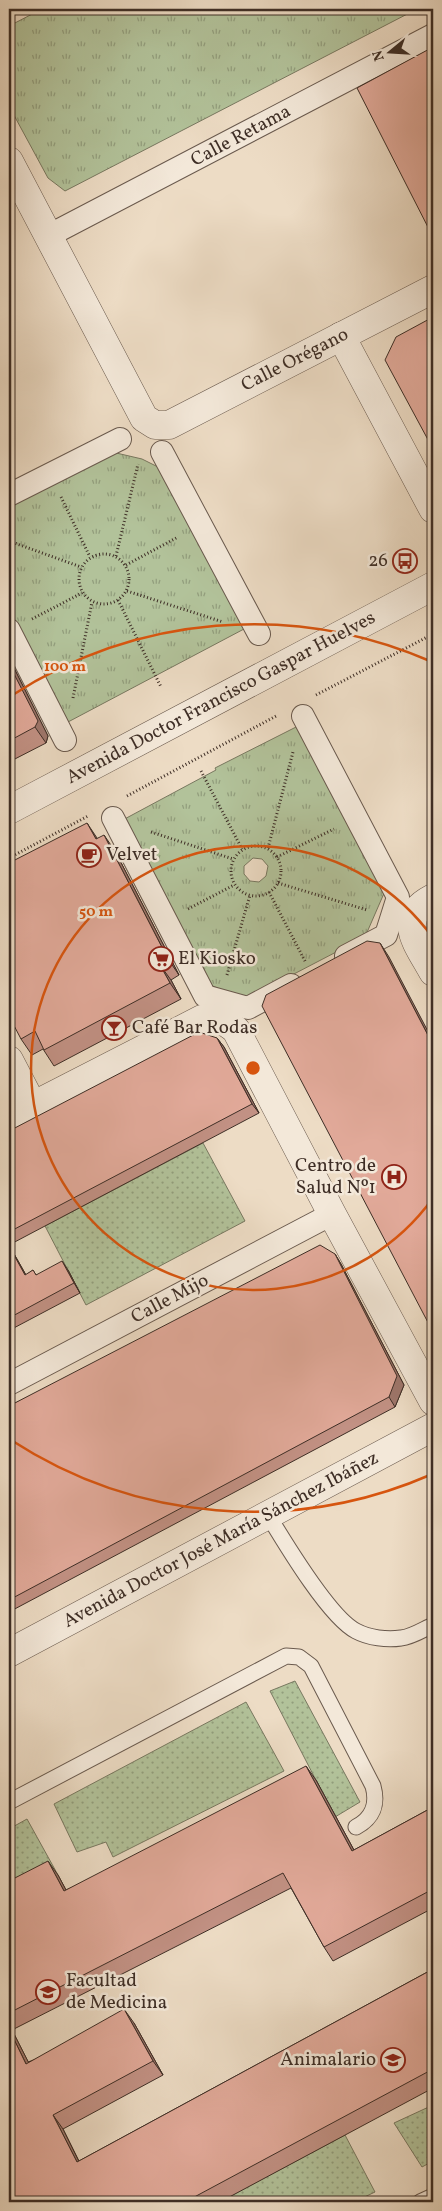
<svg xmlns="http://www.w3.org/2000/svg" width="442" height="2211" font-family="Vollkorn,serif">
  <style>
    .grass { fill: url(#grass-dots); stroke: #787860 }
    .park { fill: url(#park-tufts); stroke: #787860; fill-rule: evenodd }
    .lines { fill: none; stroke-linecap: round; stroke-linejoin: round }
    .service-casing { stroke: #6a5a4e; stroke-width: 17 }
    .pedestrian-casing { stroke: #6a5a4e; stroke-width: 24 }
    .minor-casing { stroke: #6a5a4e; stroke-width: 29 }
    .tertiary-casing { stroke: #6a5a4e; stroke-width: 29 }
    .path { stroke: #3e2e26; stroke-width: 3; stroke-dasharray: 1 2.5; stroke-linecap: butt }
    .service { stroke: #f3e8d9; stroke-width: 15 }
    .pedestrian { stroke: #f3e8d9; stroke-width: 22 }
    .minor { stroke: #f3e8d9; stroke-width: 28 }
    .tertiary { stroke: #f3e8d9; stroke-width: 28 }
    .wall { fill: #c29184; stroke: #3e2e26 }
    .shaded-wall { fill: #9e766b; stroke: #3e2e26 }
    .building { fill: #e1a999; stroke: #3e2e26 }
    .ring { fill: none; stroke: #d7550f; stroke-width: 2.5 }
    .labels { text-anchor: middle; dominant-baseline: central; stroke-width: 5; stroke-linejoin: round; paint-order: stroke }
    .street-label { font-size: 19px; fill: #3e2e26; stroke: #f3e8d9 }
    .poi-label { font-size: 19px; fill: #3e2e26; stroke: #f3e8d9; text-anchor: start }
    .centre { fill: #d7550f; stroke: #f3e8d9; stroke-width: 2.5 }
    .ring-label { font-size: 15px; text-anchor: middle; font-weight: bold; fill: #d7550f; stroke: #f3e8d9; stroke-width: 5; stroke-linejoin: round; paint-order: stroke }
  </style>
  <defs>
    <pattern id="grass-dots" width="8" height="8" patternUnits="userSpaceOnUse" patternTransform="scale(1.25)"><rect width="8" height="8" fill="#b2c29a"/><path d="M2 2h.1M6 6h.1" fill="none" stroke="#929e7d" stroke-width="1.8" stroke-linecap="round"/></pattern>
    <pattern id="park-tufts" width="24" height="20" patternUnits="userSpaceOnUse" patternTransform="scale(1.25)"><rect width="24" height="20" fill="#b2c29a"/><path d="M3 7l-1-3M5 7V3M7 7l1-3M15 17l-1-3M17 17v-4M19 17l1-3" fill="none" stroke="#929e7d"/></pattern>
  </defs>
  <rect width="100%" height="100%" fill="#eddcc5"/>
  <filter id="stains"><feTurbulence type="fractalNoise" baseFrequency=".004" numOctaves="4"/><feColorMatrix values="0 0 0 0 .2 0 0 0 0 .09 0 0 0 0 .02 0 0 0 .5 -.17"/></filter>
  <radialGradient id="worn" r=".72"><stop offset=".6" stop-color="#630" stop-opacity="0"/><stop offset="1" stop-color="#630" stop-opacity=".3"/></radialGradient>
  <!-- grass -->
  <g class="grass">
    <path d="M203,1143L245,1221L86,1305L45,1226Z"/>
    <path d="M295,1681L360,1802L335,1817L270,1691Z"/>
    <path d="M246,1702L284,1771L113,1857L106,1842L77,1852L54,1804Z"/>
    <path d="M27,1819L58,1875L9,1900V1829Z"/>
    <path d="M433,2105V2161L422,2167L394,2123Z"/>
    <path d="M345,2135L375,2192L354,2202H219Z"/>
  </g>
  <!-- park -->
  <g class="park">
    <path d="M42,9H417L65,191L48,178L9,106V26Z"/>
    <path d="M112,452L142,459L158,467L244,629L68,722L57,710L9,618V506Z"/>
    <path d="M300,725L385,891L365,937L244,1000L206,983L119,822L216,770L215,768ZM253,858L262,859L268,866L266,876L259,882L250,881L244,874V866Z"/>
  </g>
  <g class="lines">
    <defs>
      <g id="service">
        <path d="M268,1515C285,1543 329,1617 356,1631C369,1638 387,1640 401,1638C412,1637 424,1629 433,1625"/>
        <path d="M9,1802L286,1656L299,1657L311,1666L373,1786C378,1804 373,1818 356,1827"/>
        <path d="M420,2202L433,2196"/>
      </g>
      <g id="pedestrian">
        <path d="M48,236L433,35"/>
        <path d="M162,452L259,634"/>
        <path d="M9,495L120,439"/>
        <path d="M9,630L65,740"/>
        <path d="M303,716L398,897L386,935L346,956"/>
        <path d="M113,818L205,996L248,1008L291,985"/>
        <path d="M9,1384L332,1214"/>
      </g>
      <g id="minor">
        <path d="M9,161L144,418L155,425H169L433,289"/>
        <path d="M341,336L433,509"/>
        <path d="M433,898C394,918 418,944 433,972"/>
        <path d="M9,1060L33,1106"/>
        <path d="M9,1118L202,1019C217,1016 225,1021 236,1030L332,1214L433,1401"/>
        <path d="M9,1653L433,1427"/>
      </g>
      <path id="tertiary" d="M9,810L433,586"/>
    </defs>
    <!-- service casing -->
    <use href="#service" class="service-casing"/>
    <!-- pedestrian casing -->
    <use href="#pedestrian" class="pedestrian-casing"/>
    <!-- minor casing -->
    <use href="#minor" class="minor-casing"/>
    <!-- tertiary casing -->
    <use href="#tertiary" class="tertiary-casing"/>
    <!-- path -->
    <g class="path">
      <path d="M61,497L90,557"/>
      <path d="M9,541L81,567"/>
      <circle cx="104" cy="579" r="25"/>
      <path d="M116,556L138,464"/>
      <path d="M126,565L178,537"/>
      <path d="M127,591L223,622"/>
      <path d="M118,600L161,687"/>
      <path d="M32,619L82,593"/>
      <path d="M316,695L433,634"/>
      <path d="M73,698L92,602"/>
      <path d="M201,771L242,849"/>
      <path d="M127,796L278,715"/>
      <path d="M151,832L233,859"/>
      <circle cx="256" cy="871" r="25"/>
      <path d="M268,848L293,752"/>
      <path d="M277,857L334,829"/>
      <path d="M9,858L88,816"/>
      <path d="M278,883L367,910"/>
      <path d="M269,892L306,963"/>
      <path d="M188,909L234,885"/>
      <path d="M227,975L250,895"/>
    </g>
    <!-- service -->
    <use href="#service" class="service"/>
    <!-- pedestrian -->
    <use href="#pedestrian" class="pedestrian"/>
    <!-- minor -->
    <use href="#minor" class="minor"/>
    <!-- tertiary -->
    <use href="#tertiary" class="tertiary"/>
  </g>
  <!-- wall -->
  <g class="wall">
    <path d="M9,658L48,736L46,743L9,762Z"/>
    <path d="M98,838L115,851L179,975L171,980L181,999L54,1066L43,1049L32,1055L21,1039Z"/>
    <path d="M217,1038L224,1047L259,1113L9,1245L26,1275L33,1270L36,1275L68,1270L80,1293L10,1330L9,1328V1131Z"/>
    <path d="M335,1254L341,1264L404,1385L395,1407L9,1612V1406Z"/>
    <path d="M316,1780L354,1850L433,1807V1908L333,1961L324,1947L291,1888L12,2030L28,2062L134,2023L163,2075L63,2129L79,2161L433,1969V2088L220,2202H9V1881L58,1875L66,1890Z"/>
  </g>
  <!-- shaded-wall -->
  <g class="shaded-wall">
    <path d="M9,658L48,736L46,743L35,727L9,664Z"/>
    <path d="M87,823L97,838L96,839Z"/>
    <path d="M104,835L115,851L179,975L168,959Z"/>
    <path d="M380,943L389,957L433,1041V1045Z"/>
    <path d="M160,965L171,980L181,999L170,983Z"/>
    <path d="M217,1038L224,1047L259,1113L252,1104Z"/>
    <path d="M9,1244V1245L31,1284L25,1275L9,1246Z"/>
    <path d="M335,1254L341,1264L404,1385L395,1407L389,1397Z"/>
    <path d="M62,1261L68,1270L80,1293L74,1283Z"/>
    <path d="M306,1766L316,1780L362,1865L352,1851Z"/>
    <path d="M48,1861L58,1875L74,1905L64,1891Z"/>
    <path d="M124,2009L134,2023L163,2075L153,2061Z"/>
    <path d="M9,2026L12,2030L36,2077L26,2064L9,2029Z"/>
    <path d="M53,2115L63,2129L86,2176L77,2162Z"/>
  </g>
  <!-- building -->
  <g class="building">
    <path d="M433,47V237L357,88Z"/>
    <path d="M433,317V449L385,360L396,337Z"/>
    <path d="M9,664L38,721L35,727L9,741Z"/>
    <path d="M87,823L96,839L104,835L168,959L160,965L170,983L44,1050L35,1031L21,1039L9,1016V863Z"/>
    <path d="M367,941L380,943L433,1045V1332L262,1006L266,995Z"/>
    <path d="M199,1032L217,1038L252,1104L9,1232V1131Z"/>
    <path d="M320,1245L335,1254L397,1376L389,1397L9,1600V1406Z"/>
    <path d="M9,1246L25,1275L33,1270L36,1275L62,1261L74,1283L9,1318Z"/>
    <path d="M306,1766L352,1851L433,1807V1889L324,1947L283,1873L9,2013V1881L48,1861L64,1891Z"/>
    <path d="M433,1969V2069L185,2202H9V2029L26,2064L124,2009L153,2061L53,2115L77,2162Z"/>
  </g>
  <!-- distance rings -->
  <g class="ring">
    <path d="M433 1198A222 222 0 1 1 433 938"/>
    <path d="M430 1475A444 444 0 0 1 11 1440M11 696A444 444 0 0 1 430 661"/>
  </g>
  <!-- icons -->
  <defs>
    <symbol id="bus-ring" viewBox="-11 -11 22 22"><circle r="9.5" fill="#f3e8d9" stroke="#8f2418" stroke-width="1.5"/><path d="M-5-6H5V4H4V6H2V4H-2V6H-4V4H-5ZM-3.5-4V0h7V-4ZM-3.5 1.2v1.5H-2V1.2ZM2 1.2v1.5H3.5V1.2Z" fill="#8f2418"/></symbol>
    <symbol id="cafe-ring" viewBox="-11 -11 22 22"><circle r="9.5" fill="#f3e8d9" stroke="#8f2418" stroke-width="1.5"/><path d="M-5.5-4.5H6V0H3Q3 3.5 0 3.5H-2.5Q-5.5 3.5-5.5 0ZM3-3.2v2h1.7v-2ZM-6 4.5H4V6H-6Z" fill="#8f2418"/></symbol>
    <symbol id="supermarket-ring" viewBox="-11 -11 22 22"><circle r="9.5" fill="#f3e8d9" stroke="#8f2418" stroke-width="1.5"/><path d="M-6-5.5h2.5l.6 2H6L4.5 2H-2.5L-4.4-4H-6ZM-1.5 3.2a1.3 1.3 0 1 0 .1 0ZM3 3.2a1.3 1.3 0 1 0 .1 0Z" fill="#8f2418"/></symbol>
    <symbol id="bar-ring" viewBox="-11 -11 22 22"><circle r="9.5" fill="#f3e8d9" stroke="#8f2418" stroke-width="1.5"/><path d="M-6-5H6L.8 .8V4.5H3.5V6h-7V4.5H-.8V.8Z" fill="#8f2418"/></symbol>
    <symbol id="hospital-ring" viewBox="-11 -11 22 22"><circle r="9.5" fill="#f3e8d9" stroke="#8f2418" stroke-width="1.5"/><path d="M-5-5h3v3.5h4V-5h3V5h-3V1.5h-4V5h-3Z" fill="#8f2418"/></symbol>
    <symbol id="university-ring" viewBox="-11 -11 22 22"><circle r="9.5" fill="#f3e8d9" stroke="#8f2418" stroke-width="1.5"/><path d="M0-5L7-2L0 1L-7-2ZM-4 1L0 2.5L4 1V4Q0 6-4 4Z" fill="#8f2418"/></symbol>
  </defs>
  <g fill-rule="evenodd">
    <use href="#bus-ring" x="391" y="547" width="28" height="28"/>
    <use href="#cafe-ring" x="75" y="841" width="28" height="28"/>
    <use href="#supermarket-ring" x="147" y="945" width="28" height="28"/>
    <use href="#bar-ring" x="100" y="1014" width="28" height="28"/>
    <use href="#hospital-ring" x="380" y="1163" width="28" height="28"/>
    <use href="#university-ring" x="34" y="1978" width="28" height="28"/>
    <use href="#university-ring" x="379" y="2046" width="28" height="28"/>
  </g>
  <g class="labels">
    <!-- street labels -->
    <g class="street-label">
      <text transform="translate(241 136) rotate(-28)">Calle Retama</text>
      <text transform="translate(295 360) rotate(-27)">Calle Orégano</text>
      <text transform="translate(221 698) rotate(-28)">Avenida Doctor Francisco Gaspar Huelves</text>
      <text transform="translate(170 1299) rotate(-28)">Calle Mijo</text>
      <text transform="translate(221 1540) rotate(-28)">Avenida Doctor José María Sánchez Ibáñez</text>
    </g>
    <!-- poi labels -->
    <g class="poi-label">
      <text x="388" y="561" text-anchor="end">26</text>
      <text x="106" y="855">Velvet</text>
      <text x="178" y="959">El Kiosko</text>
      <text x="132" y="1028">Café Bar Rodas</text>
      <text x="376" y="1166" text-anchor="end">Centro de<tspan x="376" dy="22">Salud Nº1</tspan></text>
      <text x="66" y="1981">Facultad<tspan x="66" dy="22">de Medicina</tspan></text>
      <text x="376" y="2060" text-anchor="end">Animalario</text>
    </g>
  </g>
  <circle cx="253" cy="1068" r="8" class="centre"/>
  <g class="ring-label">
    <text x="65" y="671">100 m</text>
    <text x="96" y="916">50 m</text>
  </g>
  <!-- margin -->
  <rect width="442" height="2211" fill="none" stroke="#eddcc5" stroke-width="30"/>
  <rect x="10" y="10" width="422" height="2191" fill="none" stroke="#3e2e26" stroke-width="2.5"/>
  <rect x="15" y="15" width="412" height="2181" fill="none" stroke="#3e2e26"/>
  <!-- north arrow -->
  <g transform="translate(390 52) rotate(252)" stroke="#f3e8d9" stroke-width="4" paint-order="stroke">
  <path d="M0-4L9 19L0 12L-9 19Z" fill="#3e2e26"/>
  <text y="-8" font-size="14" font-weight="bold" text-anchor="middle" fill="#3e2e26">N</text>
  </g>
  <rect width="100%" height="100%" filter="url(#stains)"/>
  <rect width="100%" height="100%" fill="url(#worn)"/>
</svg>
